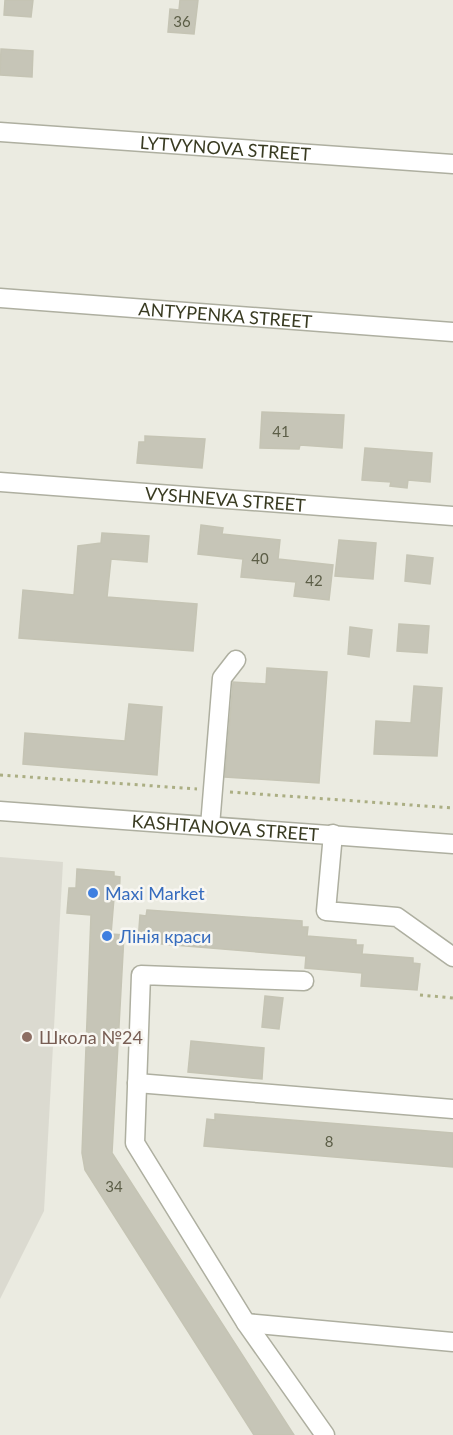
<svg xmlns="http://www.w3.org/2000/svg" width="453" height="1435" font-family="Lato,sans-serif">
  <style>
    .built { fill: #dbdad0 }
    .building { fill: #c6c5b7; stroke: #c5c4b4; stroke-width: 1.5 }
    .lines { fill: none; stroke-linecap: round; stroke-linejoin: round }
    .minor-casing { stroke: #aeafa0; stroke-width: 21 }
    .path { stroke: #abae83; stroke-width: 3; stroke-dasharray: 3 4.5; stroke-linecap: butt }
    .minor { stroke: #fff; stroke-width: 18 }
    .shop-dot { fill: #3f7fe0; stroke: #f8f7f2; stroke-width: 2 }
    .education-dot { fill: #8d6e63; stroke: #f8f7f2; stroke-width: 2 }
    .labels { text-anchor: middle; dominant-baseline: central; stroke-width: 5; stroke-linejoin: round; paint-order: stroke }
    .number-label { font-size: 15px; fill: #5c5e47 }
    .street-label { font-size: 18px; fill: #393b22; stroke: #f8f7f2 }
    .shop-label { font-size: 18px; fill: #366cbe; stroke: #f8f7f2; text-anchor: start }
    .education-label { font-size: 18px; fill: #785e54; stroke: #f8f7f2; text-anchor: start }
  </style>
  <rect width="100%" height="100%" fill="#ebebe1"/>
  <!-- built -->
  <path class="built" d="M0,857L63,862L44,1211L0,1299Z"/>
  <!-- building -->
  <g class="building">
    <path d="M5,0H33L31,17L4,15Z"/>
    <path d="M180,0H198L194,34L168,32L170,9L179,10Z"/>
    <path d="M1,49L33,51L32,77L0,75Z"/>
    <path d="M262,412L344,415L342,448L300,445L299,449L260,448Z"/>
    <path d="M145,436L205,439L202,468L137,463L139,442H145Z"/>
    <path d="M365,448L432,453L430,482L408,480L407,488L390,486L391,482L362,480Z"/>
    <path d="M201,525L223,528L222,534L280,540L278,559L333,565L329,600L294,596L296,582L241,577L243,559L198,554Z"/>
    <path d="M102,533L149,536L147,562L111,559L107,597L197,604L193,651L19,638L23,590L74,595L78,546L101,543Z"/>
    <path d="M339,540L376,543L373,579L335,576Z"/>
    <path d="M407,555L433,558L430,584L405,581Z"/>
    <path d="M399,624L429,626L427,653L397,651Z"/>
    <path d="M350,627L372,630L369,657L348,654Z"/>
    <path d="M267,668L327,672L319,783L225,777L233,682L266,684Z"/>
    <path d="M414,686L442,688L437,756L374,754L376,721L411,723Z"/>
    <path d="M129,704L162,707L157,775L23,764L25,733L125,741Z"/>
    <path d="M77,869L114,872V876L120,877L119,899L114,898L111,934L124,935L112,1153L294,1435H254L85,1170L82,1153L91,915L67,913L69,888H76Z"/>
    <path d="M147,910L302,921V927H308L307,936L356,940V945H363L362,954L413,958V963L420,964L417,990L361,986L362,973L305,968L306,956L138,942L140,915L146,916Z"/>
    <path d="M265,996L283,998L279,1029L262,1027Z"/>
    <path d="M191,1041L264,1048L262,1079L188,1072Z"/>
    <path d="M215,1114L453,1133V1167L204,1146L207,1119L215,1120Z"/>
  </g>
  <g class="lines">
    <defs>
      <g id="minor">
        <path id="s1" d="M0,132L453,164"/>
        <path id="s2" d="M0,298L453,332"/>
        <path id="s3" d="M0,482L453,516"/>
        <path id="s4" d="M0,811L453,844"/>
        <path d="M210,826L222,678L236,660"/>
        <path d="M333,834L326,911L397,917L453,957"/>
        <path d="M304,981L141,975L135,1143L246,1323L325,1435"/>
        <path d="M137,1083L453,1109"/>
        <path d="M246,1323L453,1342"/>
      </g>
    </defs>
    <!-- minor casing -->
    <use href="#minor" class="minor-casing"/>
    <!-- path -->
    <g class="path">
      <path d="M0,775L197,789"/>
      <path d="M230,792L453,808"/>
      <path d="M420,995L453,998"/>
    </g>
    <!-- minor -->
    <use href="#minor" class="minor"/>
  </g>
  <!-- markers -->
  <g class="shop-dot">
    <circle cx="93" cy="893" r="6"/>
    <circle cx="107" cy="936" r="6"/>
  </g>
  <circle class="education-dot" cx="27" cy="1037" r="6"/>
  <g class="labels">
    <!-- number labels -->
    <g class="number-label">
      <text x="182" y="21">36</text>
      <text x="281" y="431">41</text>
      <text x="260" y="558">40</text>
      <text x="314" y="580">42</text>
      <text x="329" y="1141">8</text>
      <text x="114" y="1186">34</text>
    </g>
    <!-- street labels -->
    <g class="street-label">
      <text stroke="none"><textPath href="#s1" startOffset="226">LYTVYNOVA STREET</textPath></text>
      <text stroke="none"><textPath href="#s2" startOffset="226">ANTYPENKA STREET</textPath></text>
      <text stroke="none"><textPath href="#s3" startOffset="226">VYSHNEVA STREET</textPath></text>
      <text stroke="none"><textPath href="#s4" startOffset="226">KASHTANOVA STREET</textPath></text>
    </g>
    <!-- shop labels -->
    <g class="shop-label">
      <text x="105" y="893">Maxi Market</text>
      <text x="119" y="936">Лінія краси</text>
    </g>
    <!-- education labels -->
    <g class="education-label">
      <text x="39" y="1037">Школа №24</text>
    </g>
  </g>
</svg>
